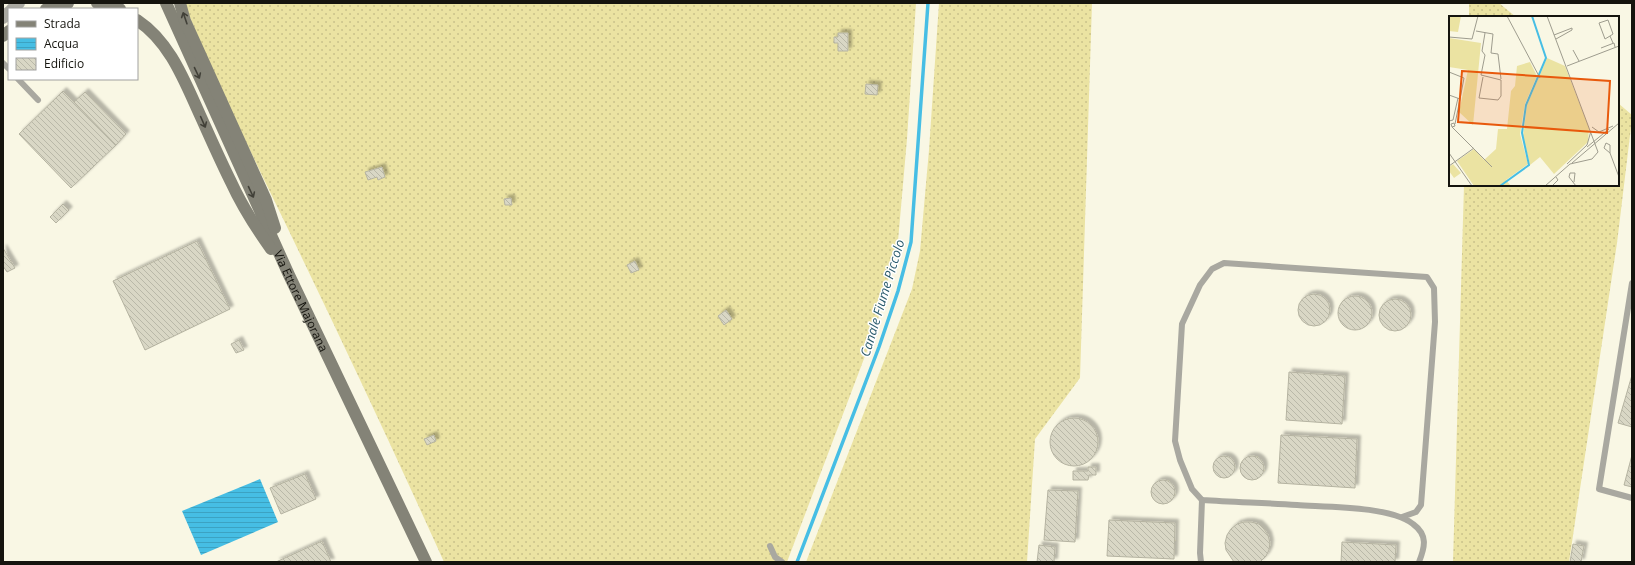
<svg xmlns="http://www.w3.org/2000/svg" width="1635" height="565" font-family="'Open Sans',sans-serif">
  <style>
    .grass { fill: url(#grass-dots) }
    .water { fill: url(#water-rules) }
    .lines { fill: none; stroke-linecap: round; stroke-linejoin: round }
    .stream { stroke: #46bee4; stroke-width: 3.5 }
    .building { fill: url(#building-back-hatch); stroke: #b5b3a1; filter: url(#shadow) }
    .service { stroke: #a9a8a0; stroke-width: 6 }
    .tertiary { stroke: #a9a8a0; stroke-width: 12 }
    .secondary { stroke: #848377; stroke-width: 12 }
    .oneway { stroke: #414038 }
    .labels { text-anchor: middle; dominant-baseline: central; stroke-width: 3; stroke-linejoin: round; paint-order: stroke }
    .street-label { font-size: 12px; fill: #15140e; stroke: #fff }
    .water-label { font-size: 13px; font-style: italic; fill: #2a5b6c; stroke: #fff }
    .inset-river { fill: none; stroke: #46bee4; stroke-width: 2 }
    .inset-road { fill: none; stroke: #9e9c8e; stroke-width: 1 }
    .view { fill: #e8590c; fill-opacity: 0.15; stroke: #e8590c; stroke-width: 2 }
    .inset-edge { fill: none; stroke: #15140e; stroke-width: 2 }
  </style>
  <defs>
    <pattern id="grass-dots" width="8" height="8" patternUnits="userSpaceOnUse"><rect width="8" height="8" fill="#ebe3a2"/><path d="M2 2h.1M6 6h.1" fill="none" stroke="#c9c28a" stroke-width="1.8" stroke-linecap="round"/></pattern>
    <pattern id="water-rules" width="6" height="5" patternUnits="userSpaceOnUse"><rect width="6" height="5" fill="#46bee4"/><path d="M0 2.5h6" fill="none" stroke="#3ca2c2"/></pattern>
    <pattern id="building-back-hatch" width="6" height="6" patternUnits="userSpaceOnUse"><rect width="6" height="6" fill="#d9d7c5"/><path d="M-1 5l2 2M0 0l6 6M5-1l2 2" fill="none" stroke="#b9b8a8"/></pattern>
    <filter id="shadow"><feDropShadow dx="3.5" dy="-3.5" stdDeviation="1" flood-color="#0004"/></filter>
  </defs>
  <rect width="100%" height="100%" fill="#f9f7e4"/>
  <!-- grass -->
  <g class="grass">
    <path d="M184,3H916L907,139L898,241L876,327L787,562H444C394,451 342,341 289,231C253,156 215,81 184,3Z"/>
    <path d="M939,3H1092L1080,378L1035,439L1027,562H806L912,289L920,251L929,150Z"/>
    <path d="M1469,3H1499L1516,17H1469Z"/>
    <path d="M1618,103L1632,115V119L1617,243L1569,562H1453L1464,185H1618Z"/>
  </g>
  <!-- water -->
  <path class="water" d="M260,479L278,522L201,555L182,511Z"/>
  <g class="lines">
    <!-- stream -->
    <path class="stream" d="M797,562L879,347L898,291L911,242L928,3"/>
  </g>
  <!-- building -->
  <g class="building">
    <path d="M838,33H848V51H838V43H834V37H838Z"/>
    <path d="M866,84L878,85L877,95L865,94Z"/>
    <path d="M63,91L116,145L71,188L19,134Z"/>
    <path d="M85,92L126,134L116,145L74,102Z"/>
    <path d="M382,167L385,177L378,180L377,177L368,180L365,172Z"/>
    <path d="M511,198L512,205H505L504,199Z"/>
    <path d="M63,204L69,210L56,223L50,217Z"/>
    <path d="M197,241L230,309L145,350L113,281Z"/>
    <path d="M3,248L15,268L7,272L3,266Z"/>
    <path d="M635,261L639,270L631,273L627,265Z"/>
    <circle cx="1314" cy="310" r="16"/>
    <circle cx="1355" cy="313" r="17"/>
    <circle cx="1395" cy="315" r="16"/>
    <path d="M726,310L732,319L724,325L718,316Z"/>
    <path d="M239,340L244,350L236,353L231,344Z"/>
    <path d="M1289,372L1345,376L1342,424L1286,420Z"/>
    <path d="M1632,375V427L1618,423Z"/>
    <circle cx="1074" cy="442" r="24"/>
    <path d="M434,435L436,441L427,445L424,439Z"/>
    <path d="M1281,435L1357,439L1355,488L1278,483Z"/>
    <path d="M1632,455V487L1624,485Z"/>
    <circle cx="1224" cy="467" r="11"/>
    <circle cx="1252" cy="468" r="12"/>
    <path d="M1088,467H1096V475H1089L1088,480H1073V471H1088Z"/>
    <path d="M305,474L316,499L281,514L270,488Z"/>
    <circle cx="1163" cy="492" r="12"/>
    <path d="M1048,490L1078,491L1075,542L1044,540Z"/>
    <path d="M1109,520L1175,523L1174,559L1107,556Z"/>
    <path d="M1244,522H1251L1259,524L1264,529L1268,535L1270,543L1269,550L1266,556L1260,562H1234L1226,550L1225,543L1227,535L1231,529L1237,524Z"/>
    <path d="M322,541L331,562H276Z"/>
    <path d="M1342,542L1396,545L1395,562H1341Z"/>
    <path d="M1573,544L1584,546L1581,562H1570Z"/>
    <path d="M1039,545L1055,547L1054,562H1037Z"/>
  </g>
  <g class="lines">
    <!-- service -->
    <g class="service">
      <path d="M3,63L9,69"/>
      <path d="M18,79L38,100"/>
      <path d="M1632,283L1599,489L1632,498"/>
      <path d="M1402,517L1416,512L1421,505L1435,322L1434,288L1427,277L1224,263L1212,269L1200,285L1182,324L1175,441L1180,460L1192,489L1202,500C1233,502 1265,503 1297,505C1327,507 1390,506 1413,524C1428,535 1425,547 1419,562"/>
      <path d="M770,546L775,557L782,562"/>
      <path d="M1201,562L1200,553L1202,500"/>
    </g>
    <!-- tertiary -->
    <g class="tertiary">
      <path d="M12,9L19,3"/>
      <path d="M3,18L9,12"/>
    </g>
    <!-- secondary -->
    <g class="secondary">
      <path d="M97,3L120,9"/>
      <path id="s1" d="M166,3L289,275L426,562"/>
      <path d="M180,3L185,21L266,200L275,228"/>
      <path d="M46,9L56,4L68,3"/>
      <path d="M137,20C170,42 184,80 200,115C210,137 220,160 231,182C242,206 256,228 271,249"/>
      <path d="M3,36L9,31"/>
    </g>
  </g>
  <!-- one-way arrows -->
  <defs><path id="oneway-shaft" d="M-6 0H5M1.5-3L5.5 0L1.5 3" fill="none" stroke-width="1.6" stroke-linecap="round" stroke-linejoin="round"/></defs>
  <g class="oneway">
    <use href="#oneway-shaft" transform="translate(185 18) rotate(-109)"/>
    <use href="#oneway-shaft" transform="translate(197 73) rotate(65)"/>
    <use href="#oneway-shaft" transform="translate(203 122) rotate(66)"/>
    <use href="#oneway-shaft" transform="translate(251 192) rotate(65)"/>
  </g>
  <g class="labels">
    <!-- street labels -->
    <g class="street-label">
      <text stroke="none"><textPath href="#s1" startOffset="327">Via Ettore Majorana</textPath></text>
    </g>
    <!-- water labels -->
    <g class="water-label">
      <text transform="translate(882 298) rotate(-73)">Canale Fiume Piccolo</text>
    </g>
  </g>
  <!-- overview -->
  <g transform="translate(1449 16)">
    <rect width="170" height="170" fill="#f9f7e4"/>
    <path d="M0,0H12L9,16L0,15ZM0,22L32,27L24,109L10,96L19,54L0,51ZM98,42L116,50L140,112L139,126L105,158L91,141L81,149L74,120L78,89ZM81,46L88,60L76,88L71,118L79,148L57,164L62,170H25L8,145L25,133L35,144L47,133L49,113H58L62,75L66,70L68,50ZM4,148L12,157L5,162L0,155V151Z" fill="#ebe3a2"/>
    <path class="inset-river" d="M51,170L80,149L73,117L77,89L97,42L83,0"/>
    <path class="inset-road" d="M58,0L91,62M27,15L44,18L42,37L49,38L52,63M105,19L123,12V14L107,23M161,20L164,18L159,4L150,7L156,23L161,20L164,27M0,21L23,23L29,0M152,32L165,27L166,31M124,34L130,45M118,50L170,30M0,56L15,62L11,83L0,79M34,61L30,82L49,84L52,80V64L32,59L36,39L33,35L36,17M0,105L4,104L9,82M5,107L6,110L3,111L2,108ZM6,108L11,83M3,111L43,151M143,111L150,116L164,110M138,131L160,113M0,137L23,170M161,137L155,132L157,127L161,129V137L170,161M123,147L170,107M118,148L138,129L142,115M0,150L25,132M125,166L126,157H121L120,161L127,170M96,170L121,148L143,143L149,136L98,0M103,170L109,164L107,161"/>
    <path class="view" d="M13,55L161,65L158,117L9,106Z"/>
    <rect width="170" height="170" class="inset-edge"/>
  </g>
  <!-- border -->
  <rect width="1635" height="565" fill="none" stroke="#15140e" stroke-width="8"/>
  <!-- legend -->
  <rect x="8" y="8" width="130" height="72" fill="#ffffff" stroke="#a1a19f"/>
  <rect x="16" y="21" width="20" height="6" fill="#848377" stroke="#a1a19f"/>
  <text x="44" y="28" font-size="12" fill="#15140e">Strada</text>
  <rect x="16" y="38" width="20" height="12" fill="url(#water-rules)" stroke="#a1a19f"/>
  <text x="44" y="48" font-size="12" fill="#15140e">Acqua</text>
  <rect x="16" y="58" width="20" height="12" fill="url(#building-back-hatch)" stroke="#a1a19f"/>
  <text x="44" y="68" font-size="12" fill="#15140e">Edificio</text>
</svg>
